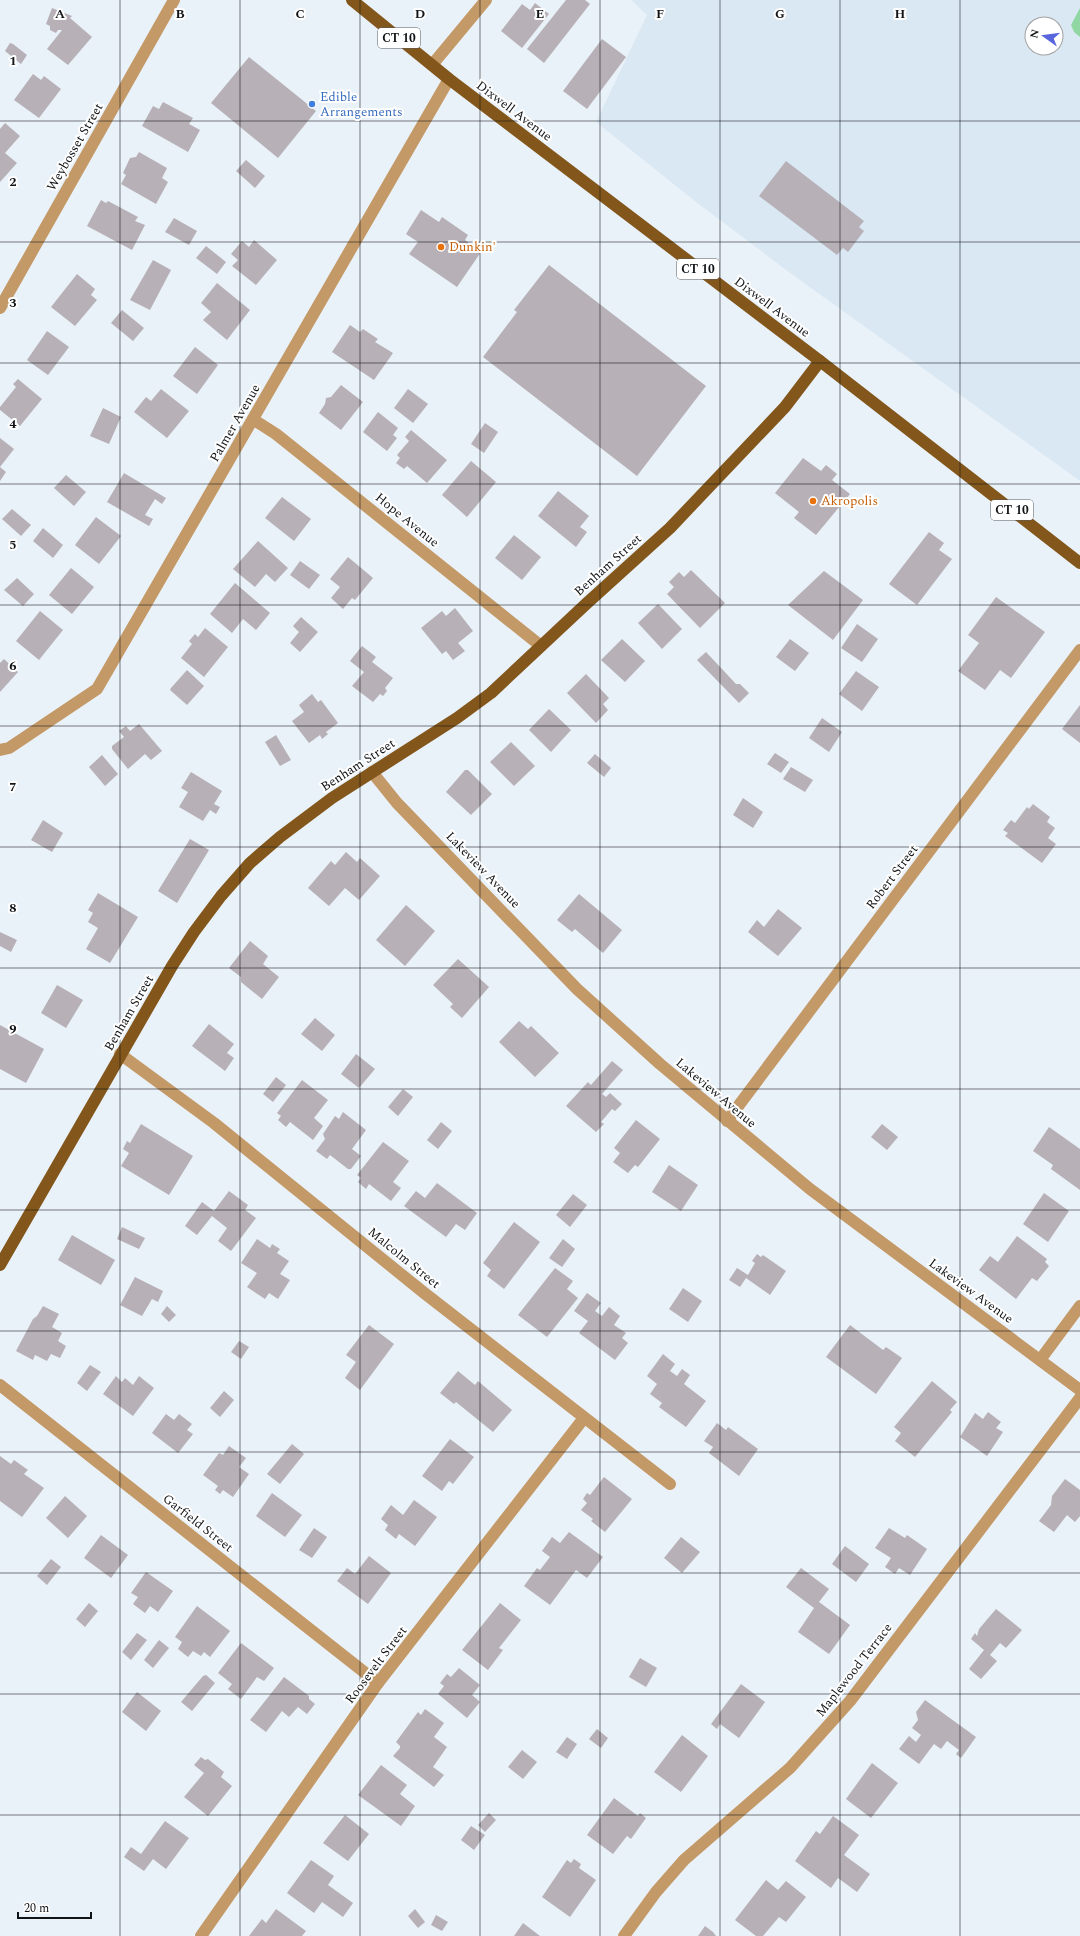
<svg xmlns="http://www.w3.org/2000/svg" width="1080" height="1936" font-family="Spectral,serif">
  <style>
    .built { fill: #dae8f4; fill-rule: evenodd }
    .green { fill: #90d7a4 }
    .building { fill: #b7b0b7 }
    .lines { fill: none; stroke-linecap: round; stroke-linejoin: round }
    .minor { stroke: #c49968; stroke-width: 12 }
    .major { stroke: #83571b; stroke-width: 12 }
    .grid { fill: none; stroke: #111416; stroke-width: 1; stroke-opacity: 0.55 }
    .shop-dot { fill: #3f7fe0; stroke: #fff; stroke-width: 1.5 }
    .food-dot { fill: #e8710a; stroke: #fff; stroke-width: 1.5 }
    .labels { text-anchor: middle; dominant-baseline: central; stroke-width: 4; stroke-linejoin: round; paint-order: stroke }
    .shield { fill: #fff; stroke: #585a5c; stroke-width: 1 }
    .shield-label { font-size: 12px; font-weight: bold; fill: #111416 }
    .shop-label { font-size: 13px; fill: #366cbe; stroke: #fff; text-anchor: start }
    .street-label { font-size: 13px; fill: #111416; stroke: #fff }
    .food-label { font-size: 13px; fill: #c56008; stroke: #fff; text-anchor: start }
    .grid-label { font-size: 13px; text-anchor: middle; font-weight: bold; fill: #111416; stroke: #fff; stroke-width: 4; stroke-linejoin: round; paint-order: stroke }
  </style>
  <rect width="100%" height="100%" fill="#eaf2f9"/>
  <!-- built -->
  <path class="built" d="M631,0H1080V481L790,273L696,202L596,122L647,15ZM1032,24H1056V48H1032Z"/>
  <!-- green -->
  <path class="green" d="M1080,8V37L1074,32L1071,25Z"/>
  <!-- building -->
  <g class="building">
    <path d="M566,0H585L590,4L544,63L527,49Z"/>
    <path d="M535,3L549,14L522,48L501,31L522,4L530,10Z"/>
    <path d="M52,8L72,16L70,18L92,37L68,65L47,49L62,30H58L56,33L50,30V26L46,24Z"/>
    <path d="M602,39L626,57L587,109L563,91Z"/>
    <path d="M10,43L13,44L27,55L21,64L5,51Z"/>
    <path d="M249,57L316,111L278,158L211,103Z"/>
    <path d="M33,74L41,80L44,76L61,89L39,118L14,100Z"/>
    <path d="M163,102L193,118L189,124L200,130L188,152L142,126L153,106L159,109Z"/>
    <path d="M5,123L20,136L5,153L17,163L0,182V129Z"/>
    <path d="M139,152L167,168L162,178L168,182L156,204L121,184L126,175L123,173L130,158L136,157Z"/>
    <path d="M246,160L265,176L255,188L236,171Z"/>
    <path d="M786,161L864,221L859,227L864,231L848,252L843,248L837,255L759,196Z"/>
    <path d="M101,200L106,203L108,201L138,217L135,221L145,225L132,250L87,226Z"/>
    <path d="M421,210L439,222L442,217L468,235L465,240L481,252L457,287L409,254L418,242L406,234Z"/>
    <path d="M174,218L197,231L189,245L165,232Z"/>
    <path d="M254,240L277,260L256,285L232,266L238,260L231,254L242,241L249,247Z"/>
    <path d="M206,246L226,262L217,274L196,258Z"/>
    <path d="M153,260L171,270L150,310L130,300Z"/>
    <path d="M549,265L706,386L637,476L483,357L517,312L514,310Z"/>
    <path d="M77,274L95,289L91,295L97,300L75,326L51,307Z"/>
    <path d="M217,283L250,310L227,340L203,320L211,312L201,303Z"/>
    <path d="M122,310L144,328L133,341L111,323Z"/>
    <path d="M350,325L360,332L363,329L378,339L375,342L393,353L374,380L332,352Z"/>
    <path d="M47,331L69,347L48,375L27,360Z"/>
    <path d="M195,347L218,365L197,394L173,376Z"/>
    <path d="M18,379L42,399L20,426L0,410V407L16,387L13,384Z"/>
    <path d="M341,385L363,402L341,430L319,413L325,404L326,398L331,397Z"/>
    <path d="M161,389L189,411L167,438L134,412L146,397L151,401Z"/>
    <path d="M408,389L428,404L413,423L394,408Z"/>
    <path d="M103,408L121,417L109,444L90,436Z"/>
    <path d="M378,412L398,428L393,435L397,438L387,451L363,432Z"/>
    <path d="M485,423L498,432L484,453L471,444Z"/>
    <path d="M411,430L447,460L427,483L407,466L404,469L396,463L400,458L397,455L409,441L405,437Z"/>
    <path d="M0,438L14,449L0,467Z"/>
    <path d="M803,458L821,471L826,465L837,474L832,480L850,494L816,535L794,518L799,512L775,493Z"/>
    <path d="M471,461L496,482L467,517L442,495Z"/>
    <path d="M0,467L6,472L0,481Z"/>
    <path d="M124,473L166,498L162,504L155,499L145,515L153,519L149,526L107,502Z"/>
    <path d="M66,475L86,492L74,506L54,488Z"/>
    <path d="M558,491L589,516L580,527L587,532L576,547L538,516Z"/>
    <path d="M282,497L311,519L294,541L265,518Z"/>
    <path d="M12,509L31,525L21,536L2,519Z"/>
    <path d="M96,517L121,536L99,564L75,545Z"/>
    <path d="M43,528L63,545L53,558L33,541Z"/>
    <path d="M929,532L944,543L939,550L952,559L917,605L889,584Z"/>
    <path d="M514,535L541,557L522,580L495,558Z"/>
    <path d="M258,541L288,568L275,582L266,574L255,587L233,569Z"/>
    <path d="M348,557L373,578L355,600L352,598L343,609L331,598L340,587L330,579Z"/>
    <path d="M300,561L320,575L309,589L290,575Z"/>
    <path d="M71,568L94,587L72,614L49,595Z"/>
    <path d="M691,570L725,603L700,628L667,594L674,587L669,582L679,572L684,577Z"/>
    <path d="M824,571L863,600L833,640L788,605Z"/>
    <path d="M17,578L34,594L23,606L4,590Z"/>
    <path d="M235,583L270,613L256,630L243,619L232,633L210,614Z"/>
    <path d="M996,597L1045,632L1011,678L1000,670L985,690L958,671L979,643L968,635Z"/>
    <path d="M658,604L682,629L662,649L638,623Z"/>
    <path d="M455,608L473,631L458,643L465,651L453,660L446,651L442,654L421,628L442,611L446,616Z"/>
    <path d="M40,611L63,630L39,660L16,641Z"/>
    <path d="M301,617L318,632L300,652L290,643L299,632L293,626Z"/>
    <path d="M857,624L878,639L862,662L841,648Z"/>
    <path d="M205,628L228,647L204,677L181,658L192,644L189,641L195,634L198,637Z"/>
    <path d="M622,639L645,661L625,682L601,660Z"/>
    <path d="M790,639L809,653L795,671L776,657Z"/>
    <path d="M362,646L376,657L372,662L393,678L385,688L387,691L383,696L380,694L373,702L352,686L364,672L350,661Z"/>
    <path d="M706,652L736,684H740L749,693L739,703L697,660Z"/>
    <path d="M4,659L18,672L0,692V663Z"/>
    <path d="M187,670L204,686L187,705L170,690L171,688Z"/>
    <path d="M856,671L879,687L862,711L839,694Z"/>
    <path d="M586,674L609,698L603,704L608,710L596,723L567,693Z"/>
    <path d="M312,694L318,702L321,700L338,723L326,732L328,734L322,739L320,735L309,743L292,721L304,712L299,705Z"/>
    <path d="M1080,705V743L1062,729Z"/>
    <path d="M549,709L571,730L551,752L529,730Z"/>
    <path d="M822,718L842,732L829,752L809,738Z"/>
    <path d="M139,724L162,751L151,760L145,754L128,769L112,749V746L124,737L119,731L126,726L130,731Z"/>
    <path d="M276,735L291,760L280,766L265,742Z"/>
    <path d="M511,742L535,766L514,786L490,762Z"/>
    <path d="M775,753L789,762L781,773L767,764Z"/>
    <path d="M595,754L611,768L604,777L587,763Z"/>
    <path d="M102,755L118,774L105,786L89,767Z"/>
    <path d="M791,767L813,780L805,792L783,779Z"/>
    <path d="M465,770H468L492,794L471,815L446,792Z"/>
    <path d="M191,772L222,791L214,804L220,807L216,814L210,810L203,821L179,807L188,792L181,788Z"/>
    <path d="M743,798L763,812L753,828L733,815Z"/>
    <path d="M1033,804L1050,817L1047,822L1055,828L1048,838L1056,844L1042,863L1005,836L1008,833L1003,830L1011,820L1015,823L1027,807L1029,809Z"/>
    <path d="M43,820L63,833L52,852L31,840Z"/>
    <path d="M190,839L209,850L177,903L158,891Z"/>
    <path d="M346,852L357,862L360,858L380,876L359,900L345,888L329,906L308,888L331,861L335,865Z"/>
    <path d="M98,893L138,917L110,963L86,949L98,928L88,922L93,913L88,910Z"/>
    <path d="M579,894L622,930L603,953L575,929L572,932L557,920Z"/>
    <path d="M406,905L435,931L405,966L376,940Z"/>
    <path d="M778,909L802,928L778,956L748,932L757,920L764,927Z"/>
    <path d="M0,932L17,940L11,952L0,946Z"/>
    <path d="M250,941L268,956L263,964L279,977L262,999L241,982V977L229,968Z"/>
    <path d="M458,959L489,987L462,1018L450,1007L453,1004L433,985Z"/>
    <path d="M57,985L83,1000L66,1028L41,1013Z"/>
    <path d="M315,1018L335,1035L322,1051L301,1034Z"/>
    <path d="M519,1021L528,1029L531,1026L559,1053L535,1077L499,1042Z"/>
    <path d="M209,1024L234,1044L227,1053L234,1058L225,1071L192,1046Z"/>
    <path d="M0,1025L44,1049L26,1083L0,1069Z"/>
    <path d="M356,1054L375,1069L359,1088L341,1074Z"/>
    <path d="M612,1061L623,1070L602,1094L606,1097L610,1093L622,1104L615,1111L612,1109L601,1122L604,1124L596,1132L566,1106L588,1082L591,1085Z"/>
    <path d="M276,1077L286,1085L273,1102L263,1094Z"/>
    <path d="M302,1080L328,1100L314,1118L323,1126L313,1140L290,1122L286,1127L278,1120L281,1116L277,1113Z"/>
    <path d="M403,1089L413,1097L398,1116L388,1107Z"/>
    <path d="M343,1112L366,1130L352,1149L361,1156L351,1169H348L330,1155L327,1159L316,1151L325,1139L323,1134L335,1116L339,1119Z"/>
    <path d="M636,1120L660,1139L638,1167L635,1165L628,1173L613,1162L620,1153L614,1148Z"/>
    <path d="M441,1122L452,1131L438,1149L427,1140Z"/>
    <path d="M141,1124L193,1156L169,1195L121,1166L129,1153L123,1149L127,1141L130,1143Z"/>
    <path d="M882,1124L898,1137L887,1150L871,1137Z"/>
    <path d="M1049,1127L1080,1149V1190L1051,1169L1053,1165L1033,1151Z"/>
    <path d="M383,1142L409,1161L393,1182L401,1188L391,1201L369,1184L366,1189L358,1182L361,1178L357,1175Z"/>
    <path d="M669,1165L698,1185L681,1211L652,1192Z"/>
    <path d="M437,1183L477,1213L465,1230L456,1224L446,1237L404,1206L416,1191L425,1198Z"/>
    <path d="M229,1191L248,1205L245,1210L256,1218L231,1251L218,1241L227,1228L212,1216L197,1235L185,1226L202,1202L214,1211Z"/>
    <path d="M1044,1193L1069,1211L1048,1242L1023,1224Z"/>
    <path d="M573,1194L587,1205L570,1227L556,1215Z"/>
    <path d="M514,1222L540,1242L504,1289L487,1276L491,1270L483,1263Z"/>
    <path d="M122,1227L145,1238L139,1249L117,1239Z"/>
    <path d="M72,1235L115,1260L101,1285L58,1260Z"/>
    <path d="M1017,1236L1047,1259L1045,1262L1049,1266L1037,1281L1032,1278L1016,1299L979,1270L990,1256L998,1262Z"/>
    <path d="M257,1239L270,1248L272,1244L280,1249L277,1253L289,1261L280,1274L290,1280L278,1299L269,1293L265,1299L247,1287L257,1273L241,1263Z"/>
    <path d="M563,1239L575,1249L562,1267L549,1258Z"/>
    <path d="M757,1254L761,1257L763,1255L786,1271L770,1295L746,1278L740,1287L729,1280L737,1268L748,1275L755,1263L752,1261Z"/>
    <path d="M555,1268L573,1281L567,1289L578,1298L547,1337L518,1315Z"/>
    <path d="M135,1277L163,1291L158,1302L152,1299L142,1316L120,1305Z"/>
    <path d="M683,1288L702,1301L688,1322L669,1309Z"/>
    <path d="M587,1293L601,1303L595,1311L602,1316L609,1307L620,1316L614,1325L626,1333L622,1338L628,1343L615,1360L579,1333L588,1321L574,1311Z"/>
    <path d="M43,1306L59,1314L52,1327L62,1333L58,1341L66,1346L60,1358L51,1354L47,1361L35,1355L33,1360L16,1351L33,1319L37,1316Z"/>
    <path d="M167,1306L176,1315L169,1322L161,1314Z"/>
    <path d="M369,1325L394,1344L360,1390L345,1378L356,1362L346,1355Z"/>
    <path d="M850,1325L883,1350L886,1347L902,1358L876,1394L826,1357Z"/>
    <path d="M239,1341L249,1347L241,1359L231,1352Z"/>
    <path d="M663,1354L675,1364L670,1371L677,1376L682,1369L690,1375L684,1384L706,1401L686,1427L659,1407L662,1403L650,1394L657,1384L647,1376Z"/>
    <path d="M90,1365L101,1372L87,1391L77,1383Z"/>
    <path d="M458,1371L475,1385L478,1381L512,1410L493,1432L456,1402L454,1404L440,1393Z"/>
    <path d="M116,1376L122,1382L125,1378L133,1385L139,1376L154,1388L133,1416L103,1394Z"/>
    <path d="M932,1381L957,1402L950,1410L952,1412L915,1457L895,1441L901,1433L894,1427Z"/>
    <path d="M224,1391L234,1400L220,1417L210,1408Z"/>
    <path d="M988,1412L1001,1422L996,1428L1003,1432L987,1456L960,1437L975,1413L983,1419Z"/>
    <path d="M166,1414L174,1420L179,1414L192,1424L187,1430L193,1434L178,1453L152,1433Z"/>
    <path d="M717,1423L726,1430L728,1427L758,1449L739,1476L709,1453L713,1447L704,1441Z"/>
    <path d="M450,1439L474,1457L453,1484L449,1481L442,1491L422,1476Z"/>
    <path d="M292,1444L304,1454L280,1484L267,1474Z"/>
    <path d="M229,1446L246,1458L239,1467L249,1474L233,1497L223,1490L220,1494L215,1490L218,1486L203,1475L219,1453L223,1455Z"/>
    <path d="M0,1456L11,1464L14,1460L28,1470L24,1474L44,1488L22,1517L0,1501Z"/>
    <path d="M604,1477L632,1499L605,1532L591,1521L593,1519L581,1510L587,1503L583,1499L587,1493L590,1495Z"/>
    <path d="M1065,1479L1080,1490V1516L1075,1522L1067,1515L1054,1532L1039,1521L1051,1505L1052,1496Z"/>
    <path d="M272,1493L302,1515L285,1537L256,1516Z"/>
    <path d="M65,1496L87,1516L68,1538L46,1518Z"/>
    <path d="M414,1500L437,1517L415,1546L399,1534L396,1539L385,1530L388,1525L381,1519L391,1505L403,1515Z"/>
    <path d="M314,1528L327,1537L312,1558L299,1550Z"/>
    <path d="M889,1528L905,1538L907,1535L927,1549L910,1575L899,1568L895,1574L885,1567L891,1558L875,1548Z"/>
    <path d="M569,1532L603,1557L587,1578L576,1570L550,1605L524,1586L537,1568L540,1570L550,1557L542,1551L552,1537L560,1543Z"/>
    <path d="M101,1535L128,1555L111,1578L84,1558Z"/>
    <path d="M681,1537L700,1552L682,1573L664,1558Z"/>
    <path d="M845,1546L869,1564L856,1582L832,1564Z"/>
    <path d="M369,1556L391,1573L368,1604L337,1581L347,1568L355,1574Z"/>
    <path d="M51,1559L61,1567L47,1585L37,1576Z"/>
    <path d="M801,1568L829,1589L819,1602L850,1625L829,1654L798,1632L814,1608L786,1587Z"/>
    <path d="M146,1572L173,1591L158,1612L150,1606L145,1613L133,1604L138,1597L131,1593Z"/>
    <path d="M89,1603L98,1611L85,1627L76,1619Z"/>
    <path d="M500,1603L521,1620L499,1648L503,1650L488,1670L462,1650Z"/>
    <path d="M197,1606L230,1631L210,1657L204,1652L201,1656L193,1651L188,1657L178,1649L182,1642L175,1637Z"/>
    <path d="M996,1609L1022,1630L1006,1648L1000,1643L990,1655L997,1661L981,1679L969,1669L984,1650L971,1639L975,1633L977,1636L979,1629Z"/>
    <path d="M137,1633L147,1640L131,1660L122,1652Z"/>
    <path d="M159,1640L169,1648L153,1668L144,1660Z"/>
    <path d="M241,1643L274,1668L264,1681L257,1677L241,1699L228,1689L232,1684L218,1673Z"/>
    <path d="M640,1658L657,1668L646,1687L629,1677Z"/>
    <path d="M459,1668L480,1685L472,1695L480,1702L467,1718L438,1694L444,1686L440,1683L447,1674L451,1677Z"/>
    <path d="M206,1675L215,1683L192,1711L181,1702L203,1676Z"/>
    <path d="M284,1677L309,1696V1699L315,1704L307,1714L298,1707L289,1717L282,1711L266,1732L250,1720Z"/>
    <path d="M741,1684L765,1702L739,1738L720,1724L717,1729L711,1724Z"/>
    <path d="M137,1692L161,1711L146,1731L122,1712Z"/>
    <path d="M925,1700L976,1737L961,1758L956,1754L959,1750L947,1741L941,1749L934,1744L919,1764L899,1749L909,1736L916,1742L921,1735L912,1728L918,1720L916,1712Z"/>
    <path d="M425,1709L444,1723L434,1737L447,1747L433,1767L444,1775L434,1787L393,1756L400,1748V1746L396,1742L418,1712L421,1715Z"/>
    <path d="M597,1729L608,1738L601,1748L589,1739Z"/>
    <path d="M682,1735L708,1756L681,1792L654,1772Z"/>
    <path d="M567,1737L577,1744L567,1759L556,1752Z"/>
    <path d="M522,1750L537,1762L523,1779L508,1767Z"/>
    <path d="M201,1757L205,1760L208,1759L224,1772L221,1777L232,1786L208,1816L184,1797L204,1773L194,1765Z"/>
    <path d="M872,1763L898,1783L871,1818L846,1799Z"/>
    <path d="M381,1765L407,1785L400,1794L415,1806L401,1826L358,1795Z"/>
    <path d="M614,1798L638,1816L640,1813L646,1818L631,1839L627,1836L613,1854L587,1835Z"/>
    <path d="M489,1813L496,1820L485,1832L478,1825Z"/>
    <path d="M345,1815L369,1834L348,1861L323,1843Z"/>
    <path d="M833,1816L859,1835L844,1855L870,1874L857,1892L838,1878L831,1888L795,1861L816,1831L820,1834Z"/>
    <path d="M165,1821L189,1838L166,1869L153,1859L144,1871L124,1857L131,1847L141,1854Z"/>
    <path d="M471,1826L485,1835L474,1850L461,1840Z"/>
    <path d="M574,1859L581,1864L579,1868L596,1880L570,1917L542,1897L567,1860L571,1863Z"/>
    <path d="M311,1860L334,1876L328,1885L353,1903L343,1917L322,1902L314,1913L287,1893Z"/>
    <path d="M766,1880L778,1890L786,1881L806,1897L786,1922L779,1917L763,1936H756L735,1920Z"/>
    <path d="M276,1909L306,1931L302,1936H249L262,1919L266,1923Z"/>
    <path d="M415,1909L425,1922L418,1928L408,1916Z"/>
    <path d="M436,1915L448,1922L442,1931L431,1925Z"/>
    <path d="M523,1923L540,1936H514Z"/>
    <path d="M705,1926L713,1932L716,1936H698Z"/>
  </g>
  <g class="lines">
    <!-- minor -->
    <g class="minor">
      <path d="M432,65L486,0"/>
      <path d="M0,308L174,0"/>
      <path d="M254,420L276,434L541,646"/>
      <path d="M0,750L9,748L97,689L449,79"/>
      <path d="M372,772L397,803L577,989L660,1064L810,1189L1080,1390"/>
      <path d="M120,1054L214,1123L423,1292L670,1484"/>
      <path d="M727,1121L1080,650"/>
      <path d="M1040,1360L1080,1306"/>
      <path d="M0,1385L378,1683"/>
      <path d="M201,1936L378,1683L584,1418"/>
      <path d="M624,1936L656,1892L684,1860L790,1768L850,1701L1080,1398"/>
    </g>
    <!-- major -->
    <g class="major">
      <path d="M352,0L449,79L820,361L1080,563"/>
      <path d="M0,1265L172,966L194,932L221,896L250,863L280,837L332,798L457,718L491,693L586,604L670,528L785,407L820,361"/>
    </g>
  </g>
  <!-- grid -->
  <path class="grid" d="M120,0V1936M240,0V1936M360,0V1936M480,0V1936M600,0V1936M720,0V1936M840,0V1936M960,0V1936M0,121H1080M0,242H1080M0,363H1080M0,484H1080M0,605H1080M0,726H1080M0,847H1080M0,968H1080M0,1089H1080M0,1210H1080M0,1331H1080M0,1452H1080M0,1573H1080M0,1694H1080M0,1815H1080"/>
  <!-- markers -->
  <circle class="shop-dot" cx="312" cy="104" r="4"/>
  <g class="food-dot">
    <circle cx="441" cy="247" r="4"/>
    <circle cx="813" cy="501" r="4"/>
  </g>
  <g class="labels">
    <!-- shield labels -->
    <g class="shield">
      <rect x="378" y="28" width="42" height="20" rx="3"/>
      <rect x="677" y="259" width="42" height="20" rx="3"/>
      <rect x="991" y="500" width="42" height="20" rx="3"/>
    </g>
    <g class="shield-label">
      <text x="399" y="38">CT 10</text>
      <text x="698" y="269">CT 10</text>
      <text x="1012" y="510">CT 10</text>
    </g>
    <!-- shop labels -->
    <g class="shop-label">
      <text x="320" y="97">Edible<tspan x="320" dy="15">Arrangements</tspan></text>
    </g>
    <!-- street labels -->
    <g class="street-label">
      <text transform="translate(514 111) rotate(37)">Dixwell Avenue</text>
      <text transform="translate(75 147) rotate(-60)">Weybosset Street</text>
      <text transform="translate(772 307) rotate(37)">Dixwell Avenue</text>
      <text transform="translate(235 423) rotate(-60)">Palmer Avenue</text>
      <text transform="translate(407 520) rotate(39)">Hope Avenue</text>
      <text transform="translate(608 565) rotate(-42)">Benham Street</text>
      <text transform="translate(358 765) rotate(-33)">Benham Street</text>
      <text transform="translate(483 870) rotate(46)">Lakeview Avenue</text>
      <text transform="translate(892 877) rotate(-53)">Robert Street</text>
      <text transform="translate(129 1013) rotate(-60)">Benham Street</text>
      <text transform="translate(716 1093) rotate(40)">Lakeview Avenue</text>
      <text transform="translate(404 1258) rotate(39)">Malcolm Street</text>
      <text transform="translate(971 1291) rotate(36)">Lakeview Avenue</text>
      <text transform="translate(198 1523) rotate(38)">Garfield Street</text>
      <text transform="translate(376 1665) rotate(-53)">Roosevelt Street</text>
      <text transform="translate(854 1670) rotate(-52)">Maplewood Terrace</text>
    </g>
    <!-- food labels -->
    <g class="food-label">
      <text x="449" y="247">Dunkin'</text>
      <text x="821" y="501">Akropolis</text>
    </g>
  </g>
  <g class="grid-label">
    <text x="60" y="18">A</text>
    <text x="180" y="18">B</text>
    <text x="300" y="18">C</text>
    <text x="420" y="18">D</text>
    <text x="540" y="18">E</text>
    <text x="660" y="18">F</text>
    <text x="780" y="18">G</text>
    <text x="900" y="18">H</text>
    <text x="13" y="65">1</text>
    <text x="13" y="186">2</text>
    <text x="13" y="307">3</text>
    <text x="13" y="428">4</text>
    <text x="13" y="549">5</text>
    <text x="13" y="670">6</text>
    <text x="13" y="791">7</text>
    <text x="13" y="912">8</text>
    <text x="13" y="1033">9</text>
  </g>
  <!-- north arrow -->
  <g transform="translate(1044 36) rotate(284)"><circle r="19" fill="#ffffff" stroke="#a0a1a2"/>
  <path d="M0-3L7 15L0 10L-7 15Z" fill="#5865dc"/>
  <text y="-6" font-size="11" font-weight="bold" text-anchor="middle" fill="#111416">N</text>
  </g>
  <!-- scale -->
  <path d="M18 1912v6h73v-6" fill="none" stroke="#111416" stroke-width="2"/>
  <text x="24" y="1912" font-size="12" fill="#111416" stroke="#ffffff" stroke-width="3" paint-order="stroke">20 m</text>
</svg>
